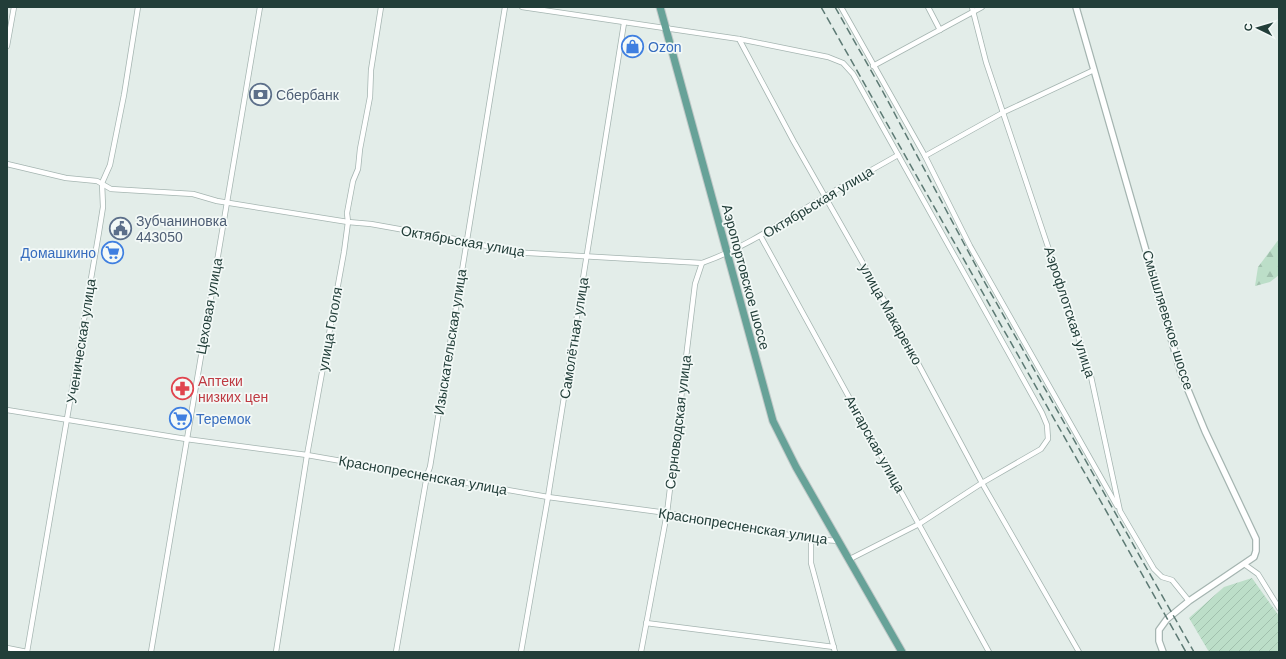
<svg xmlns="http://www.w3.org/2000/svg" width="1286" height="659" font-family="Arial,sans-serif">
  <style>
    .forest { fill: url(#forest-firs) }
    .garden { fill: url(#garden-furrows) }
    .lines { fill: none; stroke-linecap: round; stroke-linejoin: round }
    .minor-casing { stroke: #a5b5b1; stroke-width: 6 }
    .tertiary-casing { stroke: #a5b5b1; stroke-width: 8 }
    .primary-casing { stroke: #c1c9c8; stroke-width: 9 }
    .minor { stroke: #fff; stroke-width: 4.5 }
    .tertiary { stroke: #fff; stroke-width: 5.5 }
    .primary { stroke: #67a298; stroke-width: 7 }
    .rail { stroke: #5d7a74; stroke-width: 1.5; stroke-dasharray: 8 4; stroke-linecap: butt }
    .labels { text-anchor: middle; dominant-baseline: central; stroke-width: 3.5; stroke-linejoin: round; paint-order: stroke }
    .shop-label { font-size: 14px; fill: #366cbe; stroke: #f3f9f7; text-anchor: start }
    .service-label { font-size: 14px; fill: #4e5e75; stroke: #f3f9f7; text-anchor: start }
    .street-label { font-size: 14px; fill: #223e39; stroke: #f3f9f7 }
    .health-label { font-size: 14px; fill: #be3a42; stroke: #f3f9f7; text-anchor: start }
  </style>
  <defs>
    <pattern id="forest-firs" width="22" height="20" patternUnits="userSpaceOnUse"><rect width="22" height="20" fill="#bcdec8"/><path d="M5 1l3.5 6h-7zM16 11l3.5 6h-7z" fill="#a1c0ad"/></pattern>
    <pattern id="garden-furrows" width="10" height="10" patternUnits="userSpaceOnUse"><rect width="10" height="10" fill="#bcdec8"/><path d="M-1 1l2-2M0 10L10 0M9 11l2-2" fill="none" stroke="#a1c0ad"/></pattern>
  </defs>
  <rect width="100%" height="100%" fill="#e3ede9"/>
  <!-- forest -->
  <path class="forest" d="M1279,239V275L1270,282L1255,286L1258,267Z"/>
  <!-- garden -->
  <path class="garden" d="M1252,578L1279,616V652H1209L1189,618L1224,587Z"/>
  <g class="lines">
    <defs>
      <g id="minor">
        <path d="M522,7L739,39L794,142L890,311L982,483L1079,652"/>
        <path d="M841,7L925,156L970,246L1117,506"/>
        <path d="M928,7L940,30"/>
        <path d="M972,7L986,62L1090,372L1120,511L1154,569L1162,577L1172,580L1189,601"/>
        <path d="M739,39L828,57L843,63L853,74L1042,413L1047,425L1048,439L1041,449L982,483L919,524L850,559"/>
        <path d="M7,46L14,7"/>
        <path d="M873,66L982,7"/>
        <path d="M925,156L1004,112L1094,70"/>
        <path d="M7,164L66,178L97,181L111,189L193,194L217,201L348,222L371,224L466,241L511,252L702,263C747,247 785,220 826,196C849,182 874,169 898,155"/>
        <path d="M761,237L989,652"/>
        <path d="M7,410L186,439L307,455L548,497L667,513L811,539L839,541"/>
        <path d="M811,539V563L835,652"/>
        <path d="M1244,564L1258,574L1279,608"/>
        <path d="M646,623L834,647"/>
        <path d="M7,648L27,652"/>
        <path d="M27,652L99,232L103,207L102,183L110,165L124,95L138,7"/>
        <path d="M151,652L260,7"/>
        <path d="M276,652L307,455L344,252L348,222L347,213L353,181L358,169L360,149L370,97L371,70L381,7"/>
        <path d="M396,652L427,475L430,467L505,7"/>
        <path d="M521,652L548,497L624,23"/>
        <path d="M641,652L667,513L695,284L702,263"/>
      </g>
      <path id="tertiary" d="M1076,7L1181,373L1205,431L1256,539V551L1254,557L1189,601L1167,619L1159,630V641L1163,652"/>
      <path id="primary" d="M660,7L773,421L796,467L902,652"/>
    </defs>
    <!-- minor casing -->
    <use href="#minor" class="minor-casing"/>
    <!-- tertiary casing -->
    <use href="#tertiary" class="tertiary-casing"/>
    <!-- primary casing -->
    <use href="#primary" class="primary-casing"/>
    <!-- minor -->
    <use href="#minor" class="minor"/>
    <!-- tertiary -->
    <use href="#tertiary" class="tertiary"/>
    <!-- primary -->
    <use href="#primary" class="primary"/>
    <!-- rail -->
    <g class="rail">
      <path d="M821,7L1186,652"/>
      <path d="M835,7L882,90L984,281L1194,652"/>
    </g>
  </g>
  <!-- icons -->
  <defs>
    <symbol id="shop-ring" viewBox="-11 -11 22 22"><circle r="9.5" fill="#f3f9f7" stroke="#3f7fe0" stroke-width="1.5"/><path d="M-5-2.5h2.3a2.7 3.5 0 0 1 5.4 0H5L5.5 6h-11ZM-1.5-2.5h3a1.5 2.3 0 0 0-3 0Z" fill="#3f7fe0"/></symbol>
    <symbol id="bank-ring" viewBox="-11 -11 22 22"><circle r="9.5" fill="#f3f9f7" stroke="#5c6f8a" stroke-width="1.5"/><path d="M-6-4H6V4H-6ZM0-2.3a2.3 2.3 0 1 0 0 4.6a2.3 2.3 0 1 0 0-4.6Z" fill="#5c6f8a"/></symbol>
    <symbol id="civic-ring" viewBox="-11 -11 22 22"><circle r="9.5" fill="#f3f9f7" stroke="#5c6f8a" stroke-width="1.5"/><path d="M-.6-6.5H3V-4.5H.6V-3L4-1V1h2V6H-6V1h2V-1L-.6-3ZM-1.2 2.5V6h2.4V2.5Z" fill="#5c6f8a"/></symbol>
    <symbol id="supermarket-ring" viewBox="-11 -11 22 22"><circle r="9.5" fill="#f3f9f7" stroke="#3f7fe0" stroke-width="1.5"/><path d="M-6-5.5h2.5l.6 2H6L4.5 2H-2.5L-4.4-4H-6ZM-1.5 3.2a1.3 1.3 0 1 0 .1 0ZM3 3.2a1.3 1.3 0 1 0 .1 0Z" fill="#3f7fe0"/></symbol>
    <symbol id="pharmacy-ring" viewBox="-11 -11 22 22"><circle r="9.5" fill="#f3f9f7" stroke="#e0444e" stroke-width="1.5"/><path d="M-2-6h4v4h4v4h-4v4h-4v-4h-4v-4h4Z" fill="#e0444e"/></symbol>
  </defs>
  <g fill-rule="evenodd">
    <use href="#shop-ring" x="620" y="34" width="25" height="25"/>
    <use href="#bank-ring" x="248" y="82" width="25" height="25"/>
    <use href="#civic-ring" x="108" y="216" width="25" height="25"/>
    <use href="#supermarket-ring" x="100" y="240" width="25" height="25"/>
    <use href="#pharmacy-ring" x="170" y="376" width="25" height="25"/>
    <use href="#supermarket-ring" x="168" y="406" width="25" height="25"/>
  </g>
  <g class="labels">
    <!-- shop labels -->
    <g class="shop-label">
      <text x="648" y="47">Ozon</text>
      <text x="96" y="253" text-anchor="end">Домашкино</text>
      <text x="196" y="419">Теремок</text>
    </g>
    <!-- service labels -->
    <g class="service-label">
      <text x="276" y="95">Сбербанк</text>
      <text x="136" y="221">Зубчаниновка<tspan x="136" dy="16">443050</tspan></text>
    </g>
    <!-- street labels -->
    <g class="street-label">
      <text transform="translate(818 202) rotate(-31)">Октябрьская улица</text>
      <text transform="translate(463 241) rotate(10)">Октябрьская улица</text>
      <text transform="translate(746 277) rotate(75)">Аэропортовское шоссе</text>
      <text transform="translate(209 306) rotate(-80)">Цеховая улица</text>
      <text transform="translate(1070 312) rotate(72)">Аэрофлотская улица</text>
      <text transform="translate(891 314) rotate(61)">улица Макаренко</text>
      <text transform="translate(1168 320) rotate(73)">Смышляевское шоссе</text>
      <text transform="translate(330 329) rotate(-80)">улица Гоголя</text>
      <text transform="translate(574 338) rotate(-81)">Самолётная улица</text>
      <text transform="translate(81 341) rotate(-81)">Ученическая улица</text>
      <text transform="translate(450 342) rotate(-81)">Изыскательская улица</text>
      <text transform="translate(678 422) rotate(-83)">Серноводская улица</text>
      <text transform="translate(875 444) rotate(61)">Ангарская улица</text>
      <text transform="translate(423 475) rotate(10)">Краснопресненская улица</text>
      <text transform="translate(743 526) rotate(9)">Краснопресненская улица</text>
    </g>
    <!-- health labels -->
    <g class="health-label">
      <text x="198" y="381">Аптеки<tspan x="198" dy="16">низких цен</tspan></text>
    </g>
  </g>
  <!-- border -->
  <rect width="1286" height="659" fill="none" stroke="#223e39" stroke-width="16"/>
  <!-- north arrow -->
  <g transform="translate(1258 28) rotate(275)" stroke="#f3f9f7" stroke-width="3" paint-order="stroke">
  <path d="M0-3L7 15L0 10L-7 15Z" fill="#223e39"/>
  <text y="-6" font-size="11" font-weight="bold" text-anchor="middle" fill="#223e39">С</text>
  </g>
</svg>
